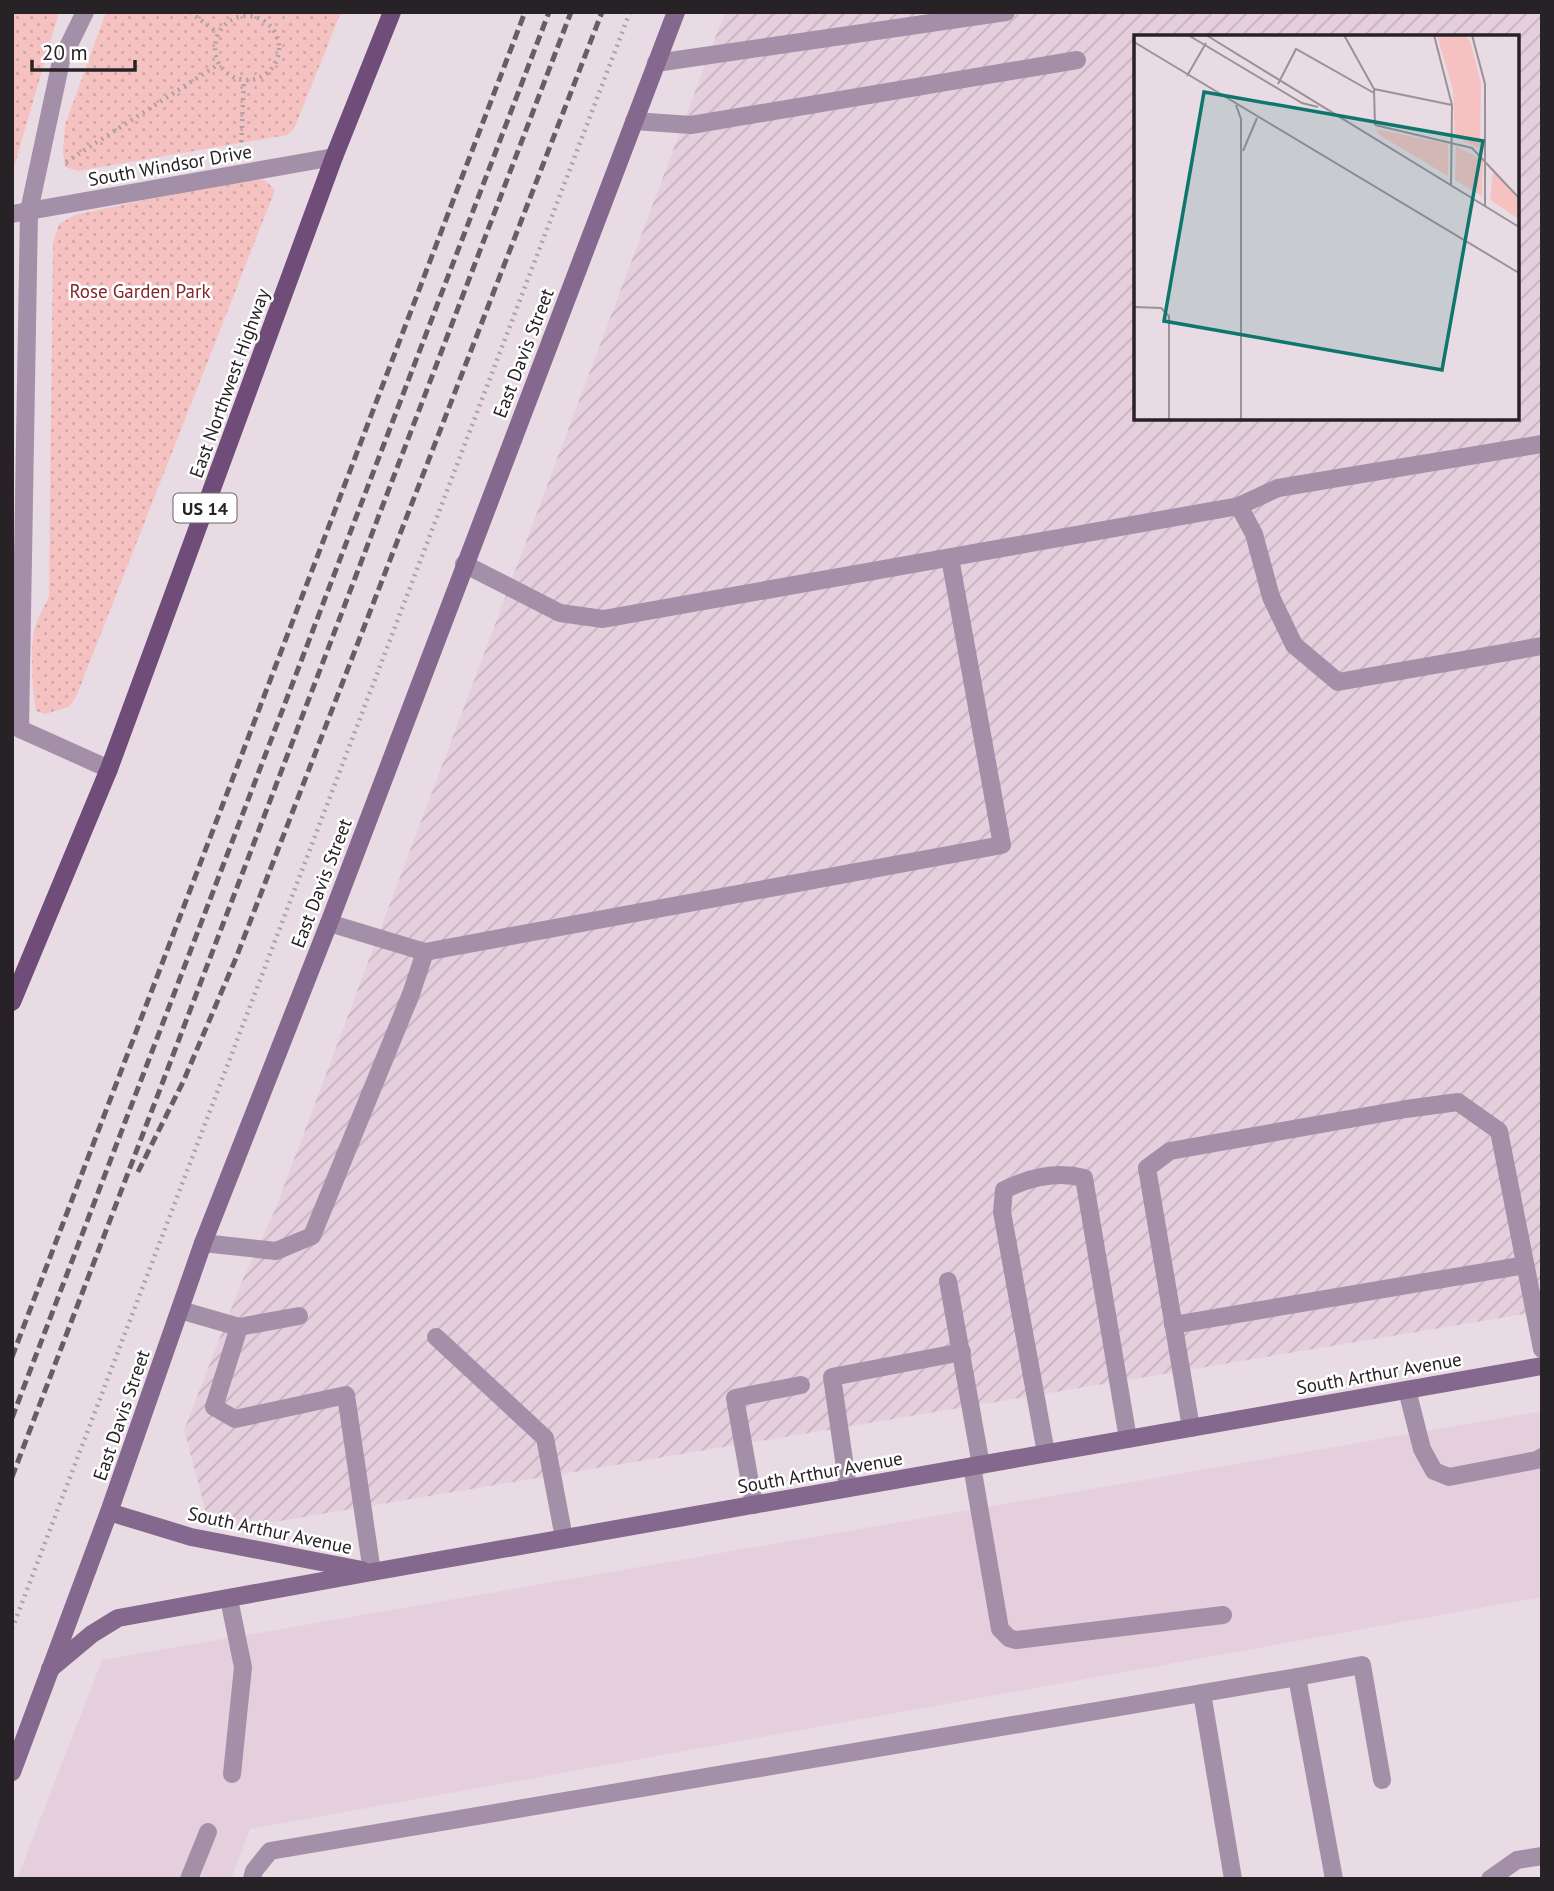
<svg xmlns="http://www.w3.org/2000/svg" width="1554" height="1891" font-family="'PT Sans',sans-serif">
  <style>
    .built { fill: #e5cfdd }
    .industrial { fill: url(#industrial-furrows); fill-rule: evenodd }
    .grass { fill: url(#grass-dots) }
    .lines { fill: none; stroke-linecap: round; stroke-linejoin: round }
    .path { stroke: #aca1a7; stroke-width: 4.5; stroke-dasharray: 2 5; stroke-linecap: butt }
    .lane { stroke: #a38fa8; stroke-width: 18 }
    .street { stroke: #a38fa8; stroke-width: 18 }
    .secondary { stroke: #85688d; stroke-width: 18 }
    .primary { stroke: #704c79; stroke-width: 18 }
    .rail { stroke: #655e62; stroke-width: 5; stroke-dasharray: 10 5; stroke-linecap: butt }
    .labels { text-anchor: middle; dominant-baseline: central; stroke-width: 5; stroke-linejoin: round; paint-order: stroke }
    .shield { fill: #fff; stroke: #686466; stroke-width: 2 }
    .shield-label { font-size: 18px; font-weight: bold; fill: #272225 }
    .street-label { font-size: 19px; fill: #272225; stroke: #fff }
    .park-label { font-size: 19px; fill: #83262d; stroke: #fff }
    .inset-road { fill: none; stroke: #9b9197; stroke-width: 2 }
    .view { fill: #0f766e; fill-opacity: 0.15; stroke: #0f766e; stroke-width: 3.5 }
    .inset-edge { fill: none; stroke: #272225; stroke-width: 3.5 }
  </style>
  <defs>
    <pattern id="industrial-furrows" width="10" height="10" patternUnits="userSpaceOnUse" patternTransform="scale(1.75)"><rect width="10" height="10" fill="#e5cfdd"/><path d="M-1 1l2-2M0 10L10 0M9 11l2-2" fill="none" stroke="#c4b1be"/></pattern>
    <pattern id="grass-dots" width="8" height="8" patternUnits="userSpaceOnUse" patternTransform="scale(1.75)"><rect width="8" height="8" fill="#f5c2c1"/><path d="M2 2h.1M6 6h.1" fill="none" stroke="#d2a6a6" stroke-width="1.8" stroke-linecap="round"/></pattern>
  </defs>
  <rect width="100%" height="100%" fill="#e9dbe3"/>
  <!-- built -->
  <path class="built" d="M1542,1411V1597L250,1829L231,1879H17L102,1660Z"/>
  <!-- industrial -->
  <path class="industrial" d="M725,12H1542V1311L243,1527L209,1524L184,1430L242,1281L275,1210ZM1136,37H1517V418H1136Z"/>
  <!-- grass -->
  <g class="grass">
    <path d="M12,12H59L12,174Z"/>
    <path d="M106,12H341L294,129L287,135L78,171L65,167L63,152L65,125Z"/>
    <path d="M252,177L266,181L275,190L76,697L69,707L45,714L36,711C32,694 30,643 35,627C38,617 45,606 49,596L53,243L59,224L75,215Z"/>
  </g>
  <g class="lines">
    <!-- path -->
    <g class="path">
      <path d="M190,12L218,33"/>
      <circle cx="247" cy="48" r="32"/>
      <path d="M241,149L244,81"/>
      <path d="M66,162L219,64"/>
      <path d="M12,1629L630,12"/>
    </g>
    <!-- lane -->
    <g class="lane">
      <path d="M656,63L1006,12"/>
      <path d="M634,121L691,125L1077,60"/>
      <path d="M1239,506L1278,488L1542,444"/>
      <path d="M464,564L560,613L603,619L1239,506L1254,534L1271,597L1294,645L1338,682L1542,646"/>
      <path d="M329,923L425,952L1002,845L950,558"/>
      <path d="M203,1243L276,1251L312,1236L411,994L425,952"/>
      <path d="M948,1281L981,1465"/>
      <path d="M180,1310L239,1327"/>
      <path d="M299,1316L239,1327L214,1407L235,1419L346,1395L372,1572"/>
      <path d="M1173,1325L1525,1265"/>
      <path d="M436,1337L545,1438L564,1538"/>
      <path d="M1407,1390L1422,1449L1434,1471L1449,1477L1537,1460L1542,1457"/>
      <path d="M1191,1428L1147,1168L1170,1151L1406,1109L1458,1102L1499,1131L1542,1349"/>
      <path d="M1046,1453L1002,1212L1004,1190C1028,1178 1057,1171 1084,1178L1128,1439"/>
      <path d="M972,1466L1000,1629L1009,1638L1016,1640L1223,1615"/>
      <path d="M848,1488L832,1377L962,1352"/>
      <path d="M754,1505L735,1398L801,1385"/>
      <path d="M229,1599L243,1667L232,1774"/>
      <path d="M1297,1677L1362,1665L1382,1780"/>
      <path d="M1202,1693L1297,1677L1334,1879"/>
      <path d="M189,1879L208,1832"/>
      <path d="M252,1879L254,1871L270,1851L1202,1693L1233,1879"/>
    </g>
    <!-- street -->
    <g class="street">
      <path d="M12,214L334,157"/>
      <path d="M20,729L29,211L61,61L85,12"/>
      <path d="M20,729L109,769"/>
      <path d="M1490,1879L1517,1860L1542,1856"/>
    </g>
    <!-- secondary -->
    <g class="secondary">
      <path d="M109,1512L191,1537L362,1570"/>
      <path d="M50,1669L92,1634L118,1618L372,1572L1542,1366"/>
      <path d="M12,1772L109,1512L203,1243L329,923L676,12"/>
    </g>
    <!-- primary -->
    <path class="primary" d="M12,1002L109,769L334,157L392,12"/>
    <!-- rail -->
    <g class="rail">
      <path d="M138,1172L183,1082L236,958L602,12"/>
      <path d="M12,1357L525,12"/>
      <path d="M12,1418L549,12"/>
      <path d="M12,1477L571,12"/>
    </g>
  </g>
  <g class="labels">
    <!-- shield labels -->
    <rect class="shield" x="173.5" y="493.5" width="63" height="29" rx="5"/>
    <g class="shield-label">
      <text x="205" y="508">US 14</text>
    </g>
    <!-- street labels -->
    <g class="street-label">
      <text transform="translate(170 165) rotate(-10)">South Windsor Drive</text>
      <text transform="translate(523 353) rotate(-69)">East Davis Street</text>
      <text transform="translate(229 383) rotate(-70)">East Northwest Highway</text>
      <text transform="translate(321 883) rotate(-69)">East Davis Street</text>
      <text transform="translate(1379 1373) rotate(-10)">South Arthur Avenue</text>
      <text transform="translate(121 1415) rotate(-71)">East Davis Street</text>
      <text transform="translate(820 1472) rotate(-10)">South Arthur Avenue</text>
      <text transform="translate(270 1530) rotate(12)">South Arthur Avenue</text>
    </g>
    <!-- park labels -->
    <g class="park-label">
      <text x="140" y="291">Rose Garden Park</text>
    </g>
  </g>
  <!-- overview -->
  <g transform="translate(1134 35)">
    <rect width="385" height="385" fill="#e9dbe3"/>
    <path d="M303,0H332L337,9L347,48L346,114L321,101L319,55ZM242,94L314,109V141L244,99ZM322,111L349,125L348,161L321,145ZM359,135L385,166V184L356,165Z" fill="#f5c2c1"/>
    <path class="inset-road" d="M54,0L168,68L184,72M72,0L385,192M210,0L240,54L241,90M300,0L318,70L317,151M338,0L351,49V172M0,7L385,238M53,41L72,8M144,49L162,14L240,58M240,54L318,70M102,70L107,84V385M241,90L338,113L385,163M109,116L123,83M0,272L27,273L35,281V385"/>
    <path class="view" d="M70,57L349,106L308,335L30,286Z"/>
    <rect width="385" height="385" class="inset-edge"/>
  </g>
  <!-- border -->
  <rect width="1554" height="1891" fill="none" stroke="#272225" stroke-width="28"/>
  <!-- scale -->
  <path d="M32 60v10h103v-10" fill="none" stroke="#272225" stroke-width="3.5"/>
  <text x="42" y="60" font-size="21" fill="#272225" stroke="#ffffff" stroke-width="5" paint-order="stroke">20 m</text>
</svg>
